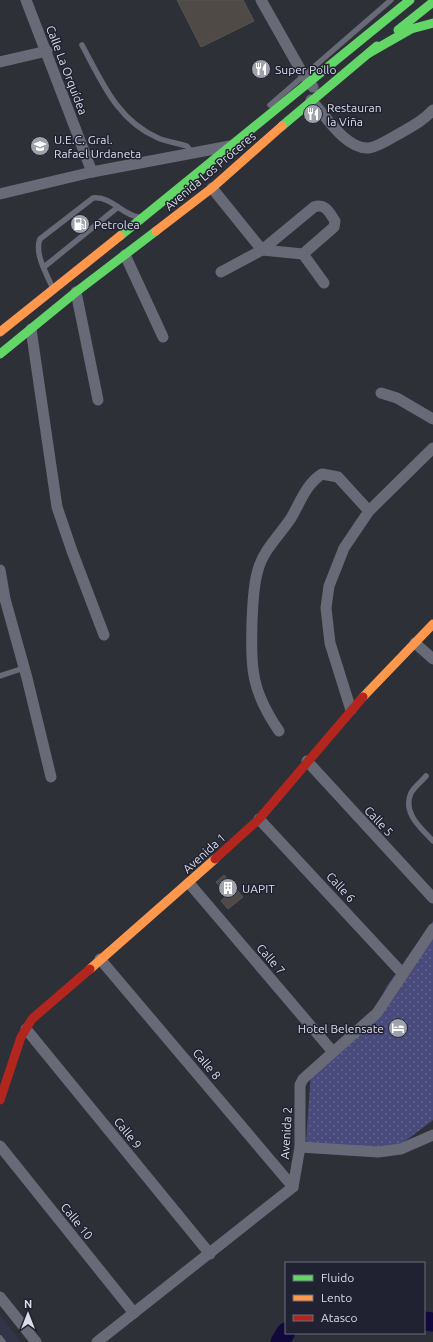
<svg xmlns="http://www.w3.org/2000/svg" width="433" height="1342" font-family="Ubuntu,sans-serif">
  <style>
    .built { fill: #323448 }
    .green { fill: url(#green-dots) }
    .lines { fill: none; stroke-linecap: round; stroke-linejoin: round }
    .river { stroke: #11083c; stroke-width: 19 }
    .building { fill: #4f4a46; stroke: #555455 }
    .lane { stroke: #686a78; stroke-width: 5.5 }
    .street { stroke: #686a78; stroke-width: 11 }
    .fast { stroke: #63d668; stroke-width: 9 }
    .slow { stroke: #ff974d; stroke-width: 9 }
    .jam { stroke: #b3261e; stroke-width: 9 }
    .labels { text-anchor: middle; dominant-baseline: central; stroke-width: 3; stroke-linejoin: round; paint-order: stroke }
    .poi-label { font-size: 12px; fill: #dcdee9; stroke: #202232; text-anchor: start }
    .street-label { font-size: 12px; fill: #dcdee9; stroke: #202232 }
  </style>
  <defs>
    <pattern id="green-dots" width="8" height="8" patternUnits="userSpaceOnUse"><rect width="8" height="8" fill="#474a7a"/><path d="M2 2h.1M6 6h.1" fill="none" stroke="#61648d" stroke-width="1.8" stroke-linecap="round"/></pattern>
  </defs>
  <rect width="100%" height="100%" fill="#2e3038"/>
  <!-- built -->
  <path class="built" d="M0,1315L21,1342H0Z"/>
  <!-- green -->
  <path class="green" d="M433,921V1120L396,1148L312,1145L306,1141L311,1072L372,1015L387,986Z"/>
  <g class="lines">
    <!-- river -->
    <g class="river">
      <path d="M424,1321L433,1322"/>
      <path d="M280,1342L286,1332"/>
    </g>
  </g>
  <!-- building -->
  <g class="building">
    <path d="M177,0H243L254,21L201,47Z"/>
    <path d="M224,875L243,897L228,909L221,901L227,895L216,882Z"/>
  </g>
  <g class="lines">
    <!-- lane -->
    <g class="lane">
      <path d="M82,45C102,82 117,120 158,138C167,142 178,143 187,146L192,153"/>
      <path d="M270,105L391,0"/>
      <path d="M44,267L118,207"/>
      <path d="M53,289C47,274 34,254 40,239L93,198C111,196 121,214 138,217"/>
      <path d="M0,676L24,668"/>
      <path d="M426,776C422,781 414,787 411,793C402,813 421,828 433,841"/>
      <path d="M0,1338L3,1342"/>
    </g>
    <!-- street -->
    <g class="street">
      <path d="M26,0L92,172"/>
      <path d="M261,0L304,76L313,87"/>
      <path d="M0,62L47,51"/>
      <path d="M311,100C325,115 346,150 369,148C377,147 388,140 395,136C409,128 422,122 433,110"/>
      <path d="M212,188L262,250L314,207C325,203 329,212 335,221L334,227L303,254L324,283"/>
      <path d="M0,194L92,172L230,146"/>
      <path d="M125,255L163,337"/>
      <path d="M221,272L262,250L303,254"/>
      <path d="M76,292L98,400"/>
      <path d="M31,329L57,507L72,551L104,635"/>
      <path d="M381,393L397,398L433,419"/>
      <path d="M0,570L5,599L27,678L51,777"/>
      <path d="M415,643L433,659"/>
      <path d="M351,710L330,643L326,608L329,586L344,548L369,511L433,448"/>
      <path d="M279,731C251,690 251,670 252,621C253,604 253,586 258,570C263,550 280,535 291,518C300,503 306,484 322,474L338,477L369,511"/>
      <path d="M307,761L433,898"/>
      <path d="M259,819L403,974"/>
      <path d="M189,883L333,1052"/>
      <path d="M100,959L293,1187"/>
      <path d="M26,1029L210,1254"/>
      <path d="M0,1146L134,1313"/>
      <path d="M300,1147L378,1152L401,1149L433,1135"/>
      <path d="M0,1297L36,1342"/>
      <path d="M97,1342L293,1187L300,1147V1085L303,1079L377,1013L433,929"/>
    </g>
    <!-- fast -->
    <g class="fast">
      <path d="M398,30L433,2"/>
      <path d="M369,53L411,29L433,23"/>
      <path d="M282,126L377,46"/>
      <path d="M120,236L410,0"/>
      <path d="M0,354L76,292L156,231"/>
    </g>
    <!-- slow -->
    <g class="slow">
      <path d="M156,231L212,188L282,126"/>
      <path d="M0,332L120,236"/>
      <path d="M363,697L433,624"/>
      <path d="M90,969L215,859"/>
    </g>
    <!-- jam -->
    <g class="jam">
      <path d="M215,859L259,819L363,697"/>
      <path d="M0,1100L21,1037L32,1019L90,969"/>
    </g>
  </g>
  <!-- icons -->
  <defs>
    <symbol id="restaurant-disc" viewBox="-11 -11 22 22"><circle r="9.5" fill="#9fa1ab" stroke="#202232"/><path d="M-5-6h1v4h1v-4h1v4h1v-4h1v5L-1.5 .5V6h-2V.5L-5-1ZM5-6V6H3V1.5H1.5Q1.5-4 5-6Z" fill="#fff"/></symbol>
    <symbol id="school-disc" viewBox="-11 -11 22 22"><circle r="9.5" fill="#9fa1ab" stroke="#202232"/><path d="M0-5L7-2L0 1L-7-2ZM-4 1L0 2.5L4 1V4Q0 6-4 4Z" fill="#fff"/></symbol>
    <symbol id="fuel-disc" viewBox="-11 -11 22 22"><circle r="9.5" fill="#9fa1ab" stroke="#202232"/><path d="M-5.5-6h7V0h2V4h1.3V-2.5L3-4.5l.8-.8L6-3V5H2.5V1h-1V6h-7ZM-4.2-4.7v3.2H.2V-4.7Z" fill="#fff"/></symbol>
    <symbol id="building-disc" viewBox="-11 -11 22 22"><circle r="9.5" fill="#9fa1ab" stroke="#202232"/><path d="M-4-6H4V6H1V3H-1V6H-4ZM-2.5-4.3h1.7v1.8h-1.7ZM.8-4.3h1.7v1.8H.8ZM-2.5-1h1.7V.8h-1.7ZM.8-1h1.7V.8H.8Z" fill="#fff"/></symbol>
    <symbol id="hotel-disc" viewBox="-11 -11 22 22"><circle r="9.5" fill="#9fa1ab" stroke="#202232"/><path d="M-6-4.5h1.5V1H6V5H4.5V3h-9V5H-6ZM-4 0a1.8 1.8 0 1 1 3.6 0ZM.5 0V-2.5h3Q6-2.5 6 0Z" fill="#fff"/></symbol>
  </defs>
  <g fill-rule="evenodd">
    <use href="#restaurant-disc" x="250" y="58" width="22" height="22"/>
    <use href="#restaurant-disc" x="302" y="103" width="22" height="22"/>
    <use href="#school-disc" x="29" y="135" width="22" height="22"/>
    <use href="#fuel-disc" x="69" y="213" width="22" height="22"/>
    <use href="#building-disc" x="217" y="877" width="22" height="22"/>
    <use href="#hotel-disc" x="387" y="1017" width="22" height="22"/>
  </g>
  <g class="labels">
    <!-- poi labels -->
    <g class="poi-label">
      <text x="275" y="69">Super Pollo</text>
      <text x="327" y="107">Restauran<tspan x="327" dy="14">la Viña</tspan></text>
      <text x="54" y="139">U.E.C. Gral.<tspan x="54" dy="14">Rafael Urdaneta</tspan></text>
      <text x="94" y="224">Petrolea</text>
      <text x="242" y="888">UAPIT</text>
      <text x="384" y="1028" text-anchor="end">Hotel Belensate</text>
    </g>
    <!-- street labels -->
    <g class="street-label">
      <text transform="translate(67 70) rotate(69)">Calle La Orquídea</text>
      <text transform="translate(210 171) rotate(-40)">Avenida Los Próceres</text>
      <text transform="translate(379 821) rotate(47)">Calle 5</text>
      <text transform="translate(204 853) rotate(-42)">Avenida 1</text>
      <text transform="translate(341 887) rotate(47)">Calle 6</text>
      <text transform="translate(271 959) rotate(49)">Calle 7</text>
      <text transform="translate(207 1064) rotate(50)">Calle 8</text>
      <text transform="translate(128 1133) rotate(51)">Calle 9</text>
      <text transform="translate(286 1133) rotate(-87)">Avenida 2</text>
      <text transform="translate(77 1221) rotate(51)">Calle 10</text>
    </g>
  </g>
  <!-- legend -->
  <rect x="285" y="1262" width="140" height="72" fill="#202232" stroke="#6b6d7b"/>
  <rect x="293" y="1275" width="20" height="6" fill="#63d668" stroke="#6b6d7b"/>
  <text x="321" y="1282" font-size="12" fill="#dcdee9">Fluido</text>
  <rect x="293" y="1295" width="20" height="6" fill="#ff974d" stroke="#6b6d7b"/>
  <text x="321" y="1302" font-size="12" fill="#dcdee9">Lento</text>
  <rect x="293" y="1315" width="20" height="6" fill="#b3261e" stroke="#6b6d7b"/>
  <text x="321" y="1322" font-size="12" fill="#dcdee9">Atasco</text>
  <!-- north arrow -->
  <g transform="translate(28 1314)" stroke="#202232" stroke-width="3" paint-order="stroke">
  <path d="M0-3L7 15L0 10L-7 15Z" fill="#dcdee9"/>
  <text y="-6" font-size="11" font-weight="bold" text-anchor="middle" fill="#dcdee9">N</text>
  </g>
</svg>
